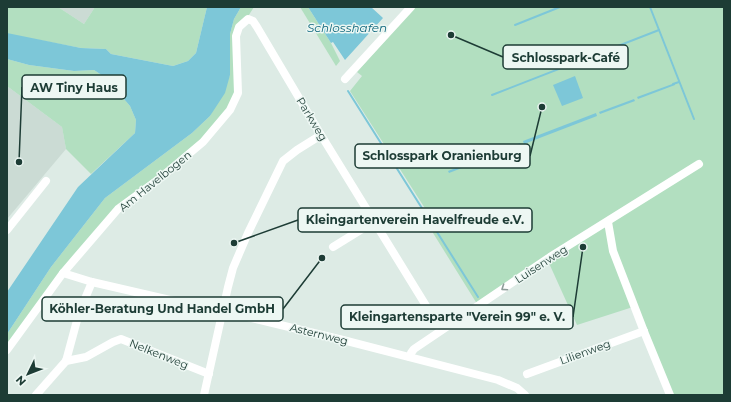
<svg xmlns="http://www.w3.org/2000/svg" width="731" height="402" font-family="Montserrat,sans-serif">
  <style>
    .built { fill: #cbdbd4 }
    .green { fill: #b2dfc0 }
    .water { fill: #7dc7d8 }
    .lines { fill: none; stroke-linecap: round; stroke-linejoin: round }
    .stream { stroke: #7dc7d8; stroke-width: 2 }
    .street { stroke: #fff; stroke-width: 8 }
    .oneway { stroke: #8e9e9a }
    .labels { text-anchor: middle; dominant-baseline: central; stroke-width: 3; stroke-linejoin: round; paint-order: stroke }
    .street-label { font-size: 11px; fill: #1d3c35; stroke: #edf7f3 }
    .water-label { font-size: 12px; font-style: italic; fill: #10687e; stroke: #edf7f3 }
    .leader { fill: none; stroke: #1d3c35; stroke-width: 1.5 }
    .callout-dot { fill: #1d3c35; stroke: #edf7f3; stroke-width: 1.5 }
    .callout { fill: #edf7f3; stroke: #1d3c35; stroke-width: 1.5 }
    .callout-label { font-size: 12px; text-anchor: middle; font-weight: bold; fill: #1d3c35 }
  </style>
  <rect width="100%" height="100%" fill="#ddebe5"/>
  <!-- built -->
  <g class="built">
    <path d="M58,7H95L84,24Z"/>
    <path d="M7,86L62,127L66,149L7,219Z"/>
  </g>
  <!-- green -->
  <g class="green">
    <path d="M7,7H58L84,24L95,7H207L196,53L188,61L173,66L111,54L106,49L81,48L7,34Z"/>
    <path d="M241,7H254L245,21L239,27L238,93L203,142L118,209L7,350V334L51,267L105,198L192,133L210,116L230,75V34L234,19Z"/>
    <path d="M300,7H308L331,43L340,61L336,66Z"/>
    <path d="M415,7H724V395H671L636,306L577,325L548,261L479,307L433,233L435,224L350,91L362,76L357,72Z"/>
    <path d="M7,59L29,65L74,71L94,70L106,78L130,106L136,120L135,133L91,174L66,149L62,127L7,86Z"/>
  </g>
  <!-- water -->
  <g class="water">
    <path d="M207,7H241L234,19L230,34V75L225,93L210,116L192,133L105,198L51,267L7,334V292L78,187L135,133L136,120L130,106L106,78L94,70L74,71L29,65L7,59V33L81,48L106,49L111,54L173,66L188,61L196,53Z"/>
    <path d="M308,7H371L383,18L345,60L333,42L331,43Z"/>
    <path d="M575,76L583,98L562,106L553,85Z"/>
    <path d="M675,83V85L638,99L637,97Z"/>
    <path d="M634,99L635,101L600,114L599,112Z"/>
    <path d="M596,113L597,116L524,144L523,141Z"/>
    <path d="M520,143L521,145L449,173L448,171Z"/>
  </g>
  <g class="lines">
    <!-- stream -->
    <g class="stream">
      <path d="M650,7L694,119"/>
      <path d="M515,25L560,7"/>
      <path d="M673,84L679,82"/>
      <path d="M348,91L478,297"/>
      <path d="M492,95L659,30"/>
    </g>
    <!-- street -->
    <g class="street">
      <path d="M345,79L411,7"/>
      <path d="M608,222L613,251L645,334L670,395"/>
      <path d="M7,230L46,181"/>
      <path d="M333,247L375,221"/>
      <path d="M63,273L92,282L222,312L231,313L343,340L498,380L517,388L525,395"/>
      <path d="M7,350L63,273L118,209L159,179L203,142L230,110L238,93L236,36L239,27L248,19L253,21L257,27L321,135L441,330"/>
      <path d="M410,357L411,353L414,349L550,257L699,164"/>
      <path d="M66,361L86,357L113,342L121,339L209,374"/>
      <path d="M527,374L644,331"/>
      <path d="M36,395L66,361L79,313L92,282"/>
      <path d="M204,395L228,287L233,268L248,233L283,161L297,150L321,135"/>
    </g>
  </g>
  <!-- one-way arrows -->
  <defs><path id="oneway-chevron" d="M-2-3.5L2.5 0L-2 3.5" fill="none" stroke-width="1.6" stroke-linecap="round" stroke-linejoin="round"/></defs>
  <use class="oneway" href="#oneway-chevron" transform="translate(504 288) rotate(146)"/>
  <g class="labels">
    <!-- street labels -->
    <g class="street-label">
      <text transform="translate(312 119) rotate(59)">Parkweg</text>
      <text transform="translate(155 181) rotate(-39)">Am Havelbogen</text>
      <text transform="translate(541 264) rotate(-33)">Luisenweg</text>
      <text transform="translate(319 334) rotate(14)">Asternweg</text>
      <text transform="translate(585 352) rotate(-20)">Lilienweg</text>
      <text transform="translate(159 354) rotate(22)">Nelkenweg</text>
    </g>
    <!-- water labels -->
    <g class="water-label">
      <text x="347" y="27">Schlosshafen</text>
    </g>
  </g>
  <!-- callouts -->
  <path class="leader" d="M451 35L503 57M19 162L22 87M542 107L530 156M234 243L298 220M322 258L283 309M583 247L573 317"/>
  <g class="callout-dot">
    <circle cx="451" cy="35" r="4"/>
    <circle cx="19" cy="162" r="4"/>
    <circle cx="542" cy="107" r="4"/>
    <circle cx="234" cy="243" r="4"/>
    <circle cx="322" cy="258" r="4"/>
    <circle cx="583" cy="247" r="4"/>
  </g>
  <g class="callout">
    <rect x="503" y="45" width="125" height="24" rx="4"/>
    <rect x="22" y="75" width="104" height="24" rx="4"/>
    <rect x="355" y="144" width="175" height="24" rx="4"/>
    <rect x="298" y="208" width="234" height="24" rx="4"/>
    <rect x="42" y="297" width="241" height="24" rx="4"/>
    <rect x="341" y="305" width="232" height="24" rx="4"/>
  </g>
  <g class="callout-label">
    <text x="566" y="62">Schlosspark-Café</text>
    <text x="74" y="92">AW Tiny Haus</text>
    <text x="442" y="160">Schlosspark Oranienburg</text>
    <text x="415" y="224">Kleingartenverein Havelfreude e.V.</text>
    <text x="162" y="313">Köhler-Beratung Und Handel GmbH</text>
    <text x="457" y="321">Kleingartensparte "Verein 99" e. V.</text>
  </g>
  <!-- border -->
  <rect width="731" height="402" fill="none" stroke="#1d3c35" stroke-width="16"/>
  <!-- north arrow -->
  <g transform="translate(28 374) rotate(227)" stroke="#edf7f3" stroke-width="3" paint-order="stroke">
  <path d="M0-3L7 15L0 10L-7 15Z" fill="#1d3c35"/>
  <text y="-6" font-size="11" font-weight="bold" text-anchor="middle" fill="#1d3c35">N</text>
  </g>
</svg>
